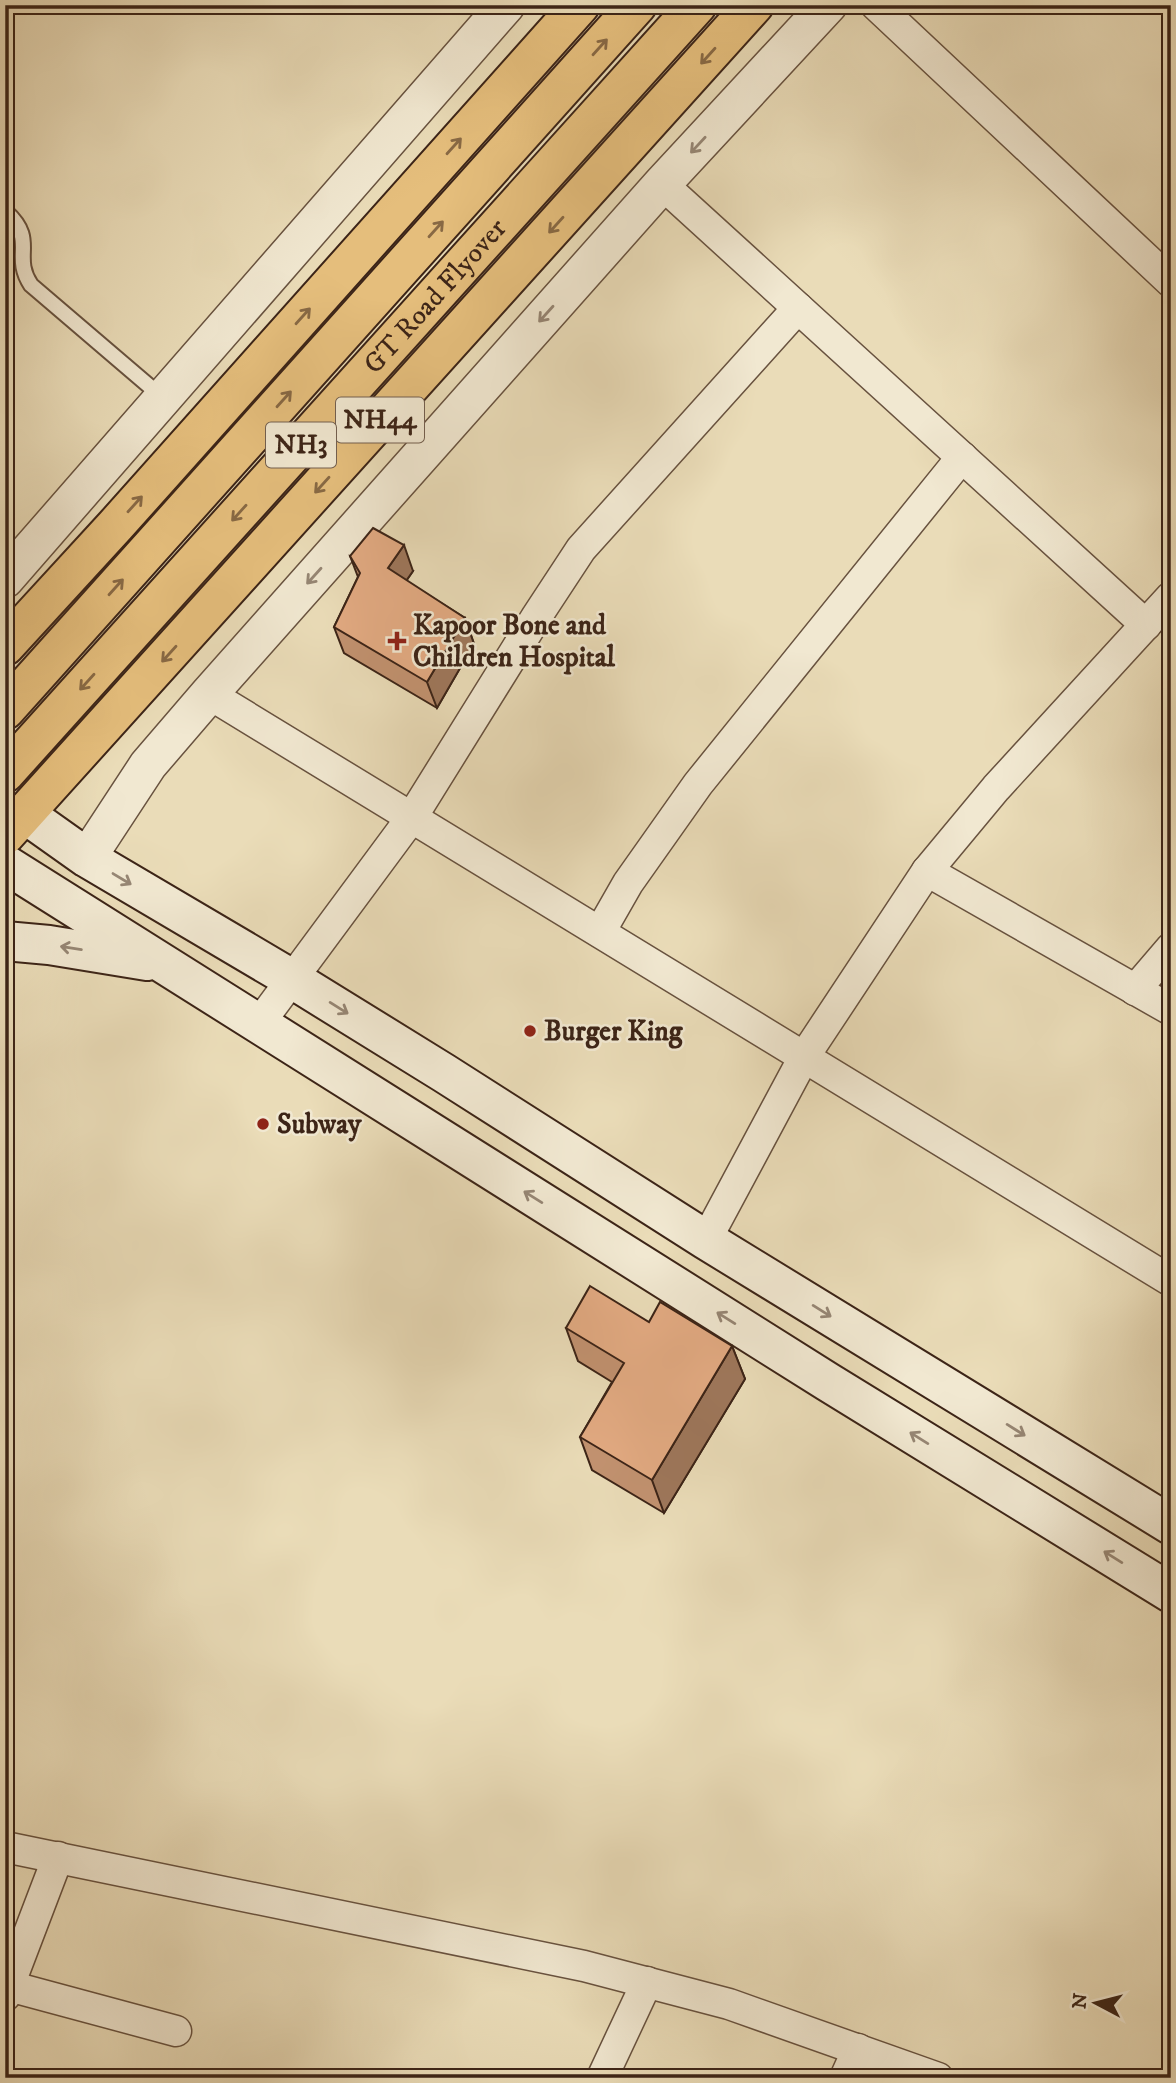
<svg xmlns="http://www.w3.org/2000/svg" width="1176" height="2083" font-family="'IM FELL DW Pica',serif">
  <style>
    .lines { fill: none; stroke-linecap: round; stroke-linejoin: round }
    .service-casing { stroke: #68523f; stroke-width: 18 }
    .minor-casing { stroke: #68523f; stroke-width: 33 }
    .tertiary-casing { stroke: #68523f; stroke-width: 40 }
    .secondary-casing { stroke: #3c2417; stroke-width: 42 }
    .trunk-casing { stroke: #3c2417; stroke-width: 42 }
    .service { stroke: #f1e8d1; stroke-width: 14 }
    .minor { stroke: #f1e8d1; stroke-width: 30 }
    .tertiary { stroke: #f1e8d1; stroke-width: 37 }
    .secondary { stroke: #f1e8d1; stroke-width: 38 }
    .trunk { stroke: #e5be7c; stroke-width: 38 }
    .wall { fill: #c29270; stroke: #3c2417; stroke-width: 2 }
    .shaded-wall { fill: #9e775b; stroke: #3c2417; stroke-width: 2 }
    .building { fill: #e2aa82; stroke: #3c2417; stroke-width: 2 }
    .oneway { stroke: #886944 }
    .oneway2 { stroke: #968674 }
    .poi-dot { fill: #8f2418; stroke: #f1e8d1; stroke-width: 2.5 }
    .labels { text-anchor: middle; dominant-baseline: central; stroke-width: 5; stroke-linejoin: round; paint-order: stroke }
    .shield { fill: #f1e8d1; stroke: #725f4f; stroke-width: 2 }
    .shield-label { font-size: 26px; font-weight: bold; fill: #3c2417 }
    .street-label { font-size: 28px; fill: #3c2417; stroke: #f1e8d1 }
    .poi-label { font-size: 28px; font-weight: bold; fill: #3c2417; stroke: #f1e8d1; text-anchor: start }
  </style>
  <rect width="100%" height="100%" fill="#eadcb8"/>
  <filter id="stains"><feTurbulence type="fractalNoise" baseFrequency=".00286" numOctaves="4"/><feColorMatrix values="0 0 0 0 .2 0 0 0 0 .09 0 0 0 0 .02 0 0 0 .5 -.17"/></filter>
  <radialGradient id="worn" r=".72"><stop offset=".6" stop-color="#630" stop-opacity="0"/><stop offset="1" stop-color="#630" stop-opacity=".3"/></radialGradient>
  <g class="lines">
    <defs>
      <path id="service" d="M6,212C38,241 11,255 31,285L162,397"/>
      <g id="minor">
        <path d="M876,5L1171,282"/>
        <path d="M662,184L1146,625"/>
        <path d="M209,694L1171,1281"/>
        <path d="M927,871L1171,1010"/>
        <path d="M600,932L628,883L698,784L962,457"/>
        <path d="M1135,990L1171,948"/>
        <path d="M258,1025L412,817L537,616L581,549L798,308"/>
        <path d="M706,1240L804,1057L927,871L996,788L1171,597"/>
        <path d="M5,1847L584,1966L729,2004L938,2078"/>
        <path d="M9,1986L176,2031"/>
        <path d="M5,1996L58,1857"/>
        <path d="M602,2078L647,1982"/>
        <path d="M845,2078L858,2049"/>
      </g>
      <g id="tertiary">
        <path d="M5,579L506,5"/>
        <path d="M87,858L148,765L209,694L662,184L828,5"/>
      </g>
      <g id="secondary">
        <path d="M25,814L87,858L292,979L444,1073L706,1240L1171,1525"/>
        <path d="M5,864L828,1382L1171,1593"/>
        <path d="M5,941L49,945L147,961"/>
      </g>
      <g id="trunk">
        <path d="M5,646L116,525L580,5"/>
        <path d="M5,710L637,5"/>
        <path id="s1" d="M5,773L697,5"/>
        <path d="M5,835L754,5"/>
      </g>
    </defs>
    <!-- service casing -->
    <use href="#service" class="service-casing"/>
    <!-- minor casing -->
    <use href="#minor" class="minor-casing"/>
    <!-- tertiary casing -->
    <use href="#tertiary" class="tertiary-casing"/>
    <!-- secondary casing -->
    <use href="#secondary" class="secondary-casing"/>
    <!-- trunk casing -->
    <use href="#trunk" class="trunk-casing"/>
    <!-- service -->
    <use href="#service" class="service"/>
    <!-- minor -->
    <use href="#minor" class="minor"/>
    <!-- tertiary -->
    <use href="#tertiary" class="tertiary"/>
    <!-- secondary -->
    <use href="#secondary" class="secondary"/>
    <!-- trunk -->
    <use href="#trunk" class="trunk"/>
  </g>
  <!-- wall -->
  <g class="wall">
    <path d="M350,556L413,571L406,581L465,618L474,644L437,708L344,653L334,627L358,577Z"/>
    <path d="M649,1322L732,1346L745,1379L664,1513L592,1470L580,1437L612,1382L578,1361L566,1328Z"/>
  </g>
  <!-- shaded-wall -->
  <g class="shaded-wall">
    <path d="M404,545L413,571L397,594L388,568Z"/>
    <path d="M465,618L474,644L437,708L427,682Z"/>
    <path d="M732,1346L745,1379L664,1513L652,1480Z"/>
  </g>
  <!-- building -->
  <g class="building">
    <path d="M373,528L404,545L388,568L465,618L427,682L334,627L360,573L350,556Z"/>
    <path d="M590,1286L649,1322L660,1302L732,1346L652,1480L580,1437L624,1363L566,1328Z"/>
  </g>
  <!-- one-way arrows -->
  <defs><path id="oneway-shaft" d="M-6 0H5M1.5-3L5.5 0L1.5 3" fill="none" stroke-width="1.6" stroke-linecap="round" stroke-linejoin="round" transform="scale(1.75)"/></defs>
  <g class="oneway">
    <use href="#oneway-shaft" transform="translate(600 47) rotate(-48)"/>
    <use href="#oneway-shaft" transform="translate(708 56) rotate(132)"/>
    <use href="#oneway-shaft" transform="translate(454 146) rotate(-48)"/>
    <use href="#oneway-shaft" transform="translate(556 225) rotate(132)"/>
    <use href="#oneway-shaft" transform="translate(436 229) rotate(-48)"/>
    <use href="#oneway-shaft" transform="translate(303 316) rotate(-48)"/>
    <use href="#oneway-shaft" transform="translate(284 399) rotate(-48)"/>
    <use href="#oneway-shaft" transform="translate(322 485) rotate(132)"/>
    <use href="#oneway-shaft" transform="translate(135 504) rotate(-48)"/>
    <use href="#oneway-shaft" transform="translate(239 513) rotate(132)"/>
    <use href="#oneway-shaft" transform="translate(116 587) rotate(-48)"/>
    <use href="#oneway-shaft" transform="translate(169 654) rotate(132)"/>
    <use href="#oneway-shaft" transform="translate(87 682) rotate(132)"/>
  </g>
  <g class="oneway2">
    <use href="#oneway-shaft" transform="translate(698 145) rotate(133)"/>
    <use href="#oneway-shaft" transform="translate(546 314) rotate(132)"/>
    <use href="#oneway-shaft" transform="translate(314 576) rotate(132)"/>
    <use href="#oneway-shaft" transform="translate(122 879) rotate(31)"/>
    <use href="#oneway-shaft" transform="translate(71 948) rotate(-171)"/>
    <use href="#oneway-shaft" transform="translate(339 1008) rotate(32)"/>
    <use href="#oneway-shaft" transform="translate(533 1197) rotate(-148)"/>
    <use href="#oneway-shaft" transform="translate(822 1311) rotate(32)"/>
    <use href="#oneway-shaft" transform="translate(726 1318) rotate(-148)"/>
    <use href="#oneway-shaft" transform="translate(1016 1430) rotate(32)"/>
    <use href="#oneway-shaft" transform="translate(919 1438) rotate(-148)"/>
    <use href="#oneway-shaft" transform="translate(1113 1557) rotate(-148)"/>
  </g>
  <!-- markers -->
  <g class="poi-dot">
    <path d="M393.5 630.5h7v7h7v7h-7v7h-7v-7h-7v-7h7z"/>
    <circle cx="530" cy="1031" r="7"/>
    <circle cx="263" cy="1124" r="7"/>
  </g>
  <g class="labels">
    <!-- shield labels -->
    <g class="shield">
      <rect x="336" y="397.5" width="88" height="45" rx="5"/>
      <rect x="266" y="422.5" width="70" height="45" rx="5"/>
    </g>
    <g class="shield-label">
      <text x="380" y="420">NH44</text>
      <text x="301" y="445">NH3</text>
    </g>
    <!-- street labels -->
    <g class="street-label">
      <text stroke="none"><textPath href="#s1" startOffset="642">GT Road Flyover</textPath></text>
    </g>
    <!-- poi labels -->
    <g class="poi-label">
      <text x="413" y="625">Kapoor Bone and<tspan x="413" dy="32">Children Hospital</tspan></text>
      <text x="544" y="1031">Burger King</text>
      <text x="277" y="1124">Subway</text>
    </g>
  </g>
  <!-- margin -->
  <rect width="1176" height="2083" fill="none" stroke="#eadcb8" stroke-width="28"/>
  <rect x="7" y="7" width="1162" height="2069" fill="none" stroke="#3c2417" stroke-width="3.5"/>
  <rect x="14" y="14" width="1148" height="2055" fill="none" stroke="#3c2417" stroke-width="2"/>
  <!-- north arrow -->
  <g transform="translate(1096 2003) rotate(277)" stroke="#f1e8d1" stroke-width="5" paint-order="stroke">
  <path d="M0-5L12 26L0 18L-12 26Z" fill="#3c2417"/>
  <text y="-10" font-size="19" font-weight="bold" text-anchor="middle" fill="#3c2417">N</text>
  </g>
  <rect width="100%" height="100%" filter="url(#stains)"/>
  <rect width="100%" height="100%" fill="url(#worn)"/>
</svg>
